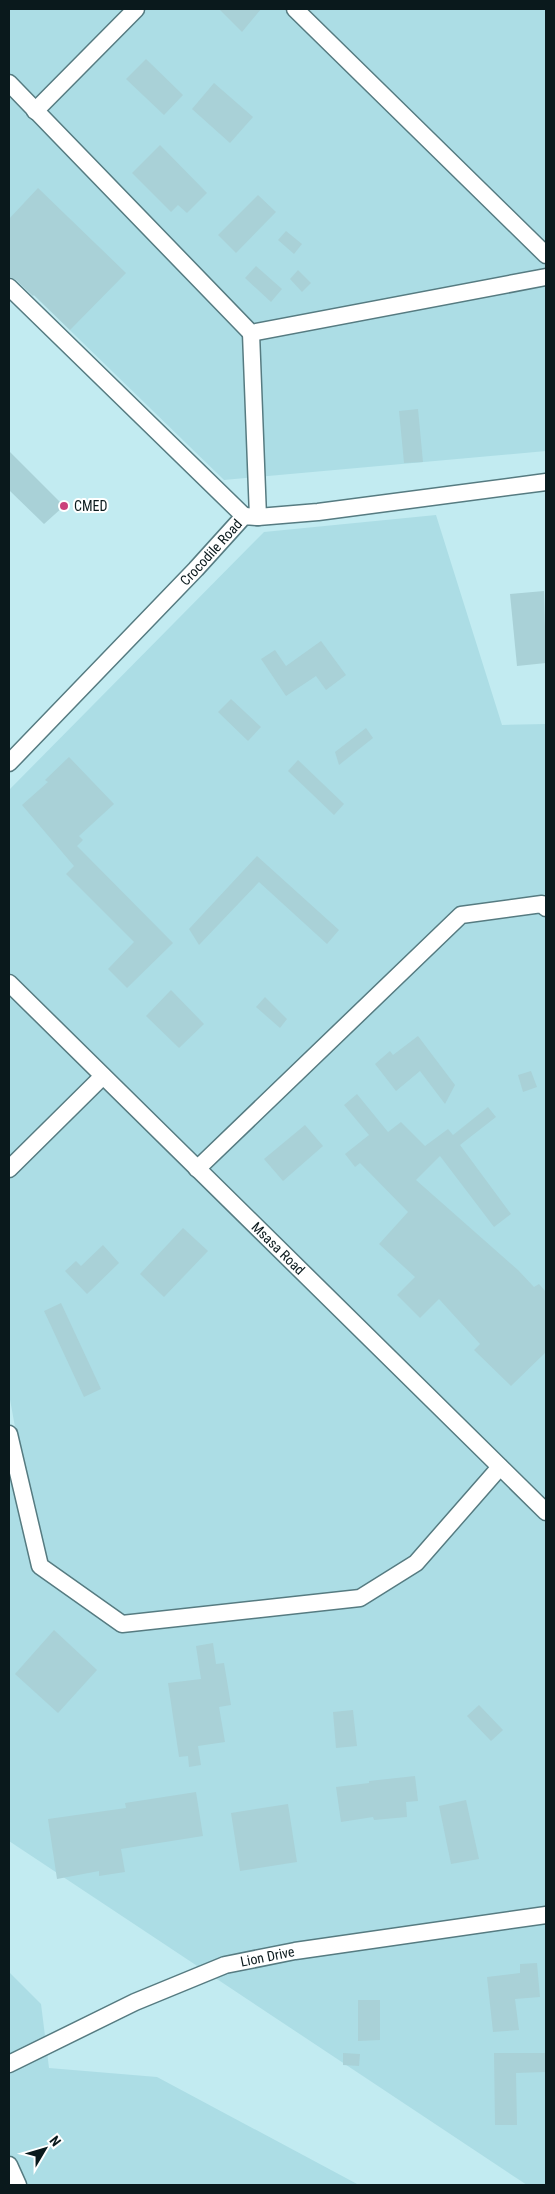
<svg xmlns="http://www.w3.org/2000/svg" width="555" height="2194" font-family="'Roboto Condensed',sans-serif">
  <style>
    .built { fill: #acdde5 }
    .building { fill: #a9d1d7 }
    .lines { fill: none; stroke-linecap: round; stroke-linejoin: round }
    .minor-casing { stroke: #567b81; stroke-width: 19 }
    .minor { stroke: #fff; stroke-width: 16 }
    .poi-dot { fill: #ca417b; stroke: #fff; stroke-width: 2 }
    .labels { text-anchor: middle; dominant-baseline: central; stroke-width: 4; stroke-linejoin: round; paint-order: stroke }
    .poi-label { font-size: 14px; fill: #0a191c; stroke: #fff; text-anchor: start }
    .street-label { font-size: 14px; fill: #0a191c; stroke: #fff }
  </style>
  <rect width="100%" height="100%" fill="#c2ebf1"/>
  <!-- built -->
  <g class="built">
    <path d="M9,9H546V451L224,480L9,271Z"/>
    <path d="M436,515L502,725L546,724V2185H527L9,1841V1428L15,1427L9,1394V790L264,532Z"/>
    <path d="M9,1972L41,2004L49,2068L157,2077L359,2185H9Z"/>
  </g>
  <!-- building -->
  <g class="building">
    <path d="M219,9H261L242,32Z"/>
    <path d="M146,59L183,95L164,115L126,79Z"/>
    <path d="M214,83L253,117L230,143L192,109Z"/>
    <path d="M160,145L207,193L187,213L178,205L171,212L132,173Z"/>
    <path d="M38,188L126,273L70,330L34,295L33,296L16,280L9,277V219Z"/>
    <path d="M258,195L276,212L236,253L218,235Z"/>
    <path d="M286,231L302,244L294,254L278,240Z"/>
    <path d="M256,266L282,289L271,302L245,278Z"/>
    <path d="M298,270L311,283L302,292L290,279Z"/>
    <path d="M418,409L423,462L404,463L399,411Z"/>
    <path d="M9,451L64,506L44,524L9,490Z"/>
    <path d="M544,591L546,663L517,666L510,594Z"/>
    <path d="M321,641L346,675L326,690L316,676L286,696L261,659L275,650L286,666Z"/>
    <path d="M231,699L261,727L248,741L218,712Z"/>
    <path d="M366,728L373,738L339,765L335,752Z"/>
    <path d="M69,757L114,804L79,836L83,840L77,846L173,943L127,988L108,969L134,942L66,874L74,866L22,805L48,782L45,780Z"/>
    <path d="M298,760L344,804L334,815L288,771Z"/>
    <path d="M257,856L339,930L327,944L259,882L199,945L189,929Z"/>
    <path d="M171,990L204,1024L179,1048L146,1016Z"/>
    <path d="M265,997L287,1019L280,1028L256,1007Z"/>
    <path d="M418,1036L455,1085L445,1104L420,1071L396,1091L375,1064L390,1051L393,1055Z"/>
    <path d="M531,1071L537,1087L523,1092L518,1075Z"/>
    <path d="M357,1094L388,1132L401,1122L425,1146L448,1129L453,1135L488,1107L496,1117L460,1145L511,1214L494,1227L440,1156L416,1180L518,1270L534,1287L539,1284L546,1292V1352L511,1386L474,1350L480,1344L439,1299L420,1318L397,1295L415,1277L379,1244L408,1212L360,1163L355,1167L345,1154L369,1135L344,1105Z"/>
    <path d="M305,1125L323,1146L283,1181L264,1159Z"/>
    <path d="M183,1228L208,1251L164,1297L140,1274Z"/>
    <path d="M103,1245L119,1263L87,1294L65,1271L76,1261L81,1266Z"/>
    <path d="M61,1303L101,1389L84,1397L44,1311Z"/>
    <path d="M54,1630L97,1670L58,1713L15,1674Z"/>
    <path d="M213,1643L216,1664L224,1663L231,1705L219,1707L225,1742L198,1746L201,1765L189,1767L188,1756L179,1757L168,1683L201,1679L196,1646Z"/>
    <path d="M479,1705L503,1730L491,1741L467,1716Z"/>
    <path d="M353,1710L357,1746L336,1748L333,1712Z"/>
    <path d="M415,1776L418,1801L406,1802L407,1817L374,1820L373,1817L341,1822L336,1787L369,1783V1781Z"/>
    <path d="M196,1792L203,1836L121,1849L125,1872L99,1876V1871L57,1879L48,1819L126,1808L125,1803Z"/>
    <path d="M466,1800L479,1859L451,1864L439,1806Z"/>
    <path d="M288,1804L297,1862L240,1871L231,1813Z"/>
    <path d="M537,1963L540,1997L515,1999L519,2030L493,2032L487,1977L520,1973V1964Z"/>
    <path d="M358,2000H380V2040L358,2041Z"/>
    <path d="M343,2053L360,2054L359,2066L343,2065Z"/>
    <path d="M494,2053H546V2072L516,2073L517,2125H495Z"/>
  </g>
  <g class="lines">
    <defs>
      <g id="minor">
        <path d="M295,9L546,255"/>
        <path d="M9,83L251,333L546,277"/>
        <path d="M35,111L136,9"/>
        <path d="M9,287L244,516"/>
        <path d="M251,333L258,517"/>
        <path id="s1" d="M9,763L196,569L244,516L258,517L318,512L546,482"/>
        <path id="s2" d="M9,983L546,1512"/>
        <path d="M9,1169L103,1076"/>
        <path d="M197,1169L461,915L542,904L546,908"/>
        <path d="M9,1434L40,1566L122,1624L360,1598L416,1563L500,1467"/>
        <path id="s3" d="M9,2064L135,2002L225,1965L295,1951L546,1915"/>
        <path d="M9,2165L18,2185"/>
      </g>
    </defs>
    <!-- minor casing -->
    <use href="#minor" class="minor-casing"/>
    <!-- minor -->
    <use href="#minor" class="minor"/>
  </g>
  <!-- markers -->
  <circle class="poi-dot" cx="64" cy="506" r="5"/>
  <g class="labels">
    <!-- poi labels -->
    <g class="poi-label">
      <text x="74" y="506">CMED</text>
    </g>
    <!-- street labels -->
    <g class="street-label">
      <text stroke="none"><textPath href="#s1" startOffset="292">Crocodile Road</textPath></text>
      <text stroke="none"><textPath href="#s2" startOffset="378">Msasa Road</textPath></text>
      <text stroke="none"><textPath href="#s3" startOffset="281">Lion Drive</textPath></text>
    </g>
  </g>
  <!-- border -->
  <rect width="555" height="2194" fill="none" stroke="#0a191c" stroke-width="20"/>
  <!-- north arrow -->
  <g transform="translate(45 2149) rotate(52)" stroke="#ffffff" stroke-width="4" paint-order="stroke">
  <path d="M0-4L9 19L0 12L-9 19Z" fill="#0a191c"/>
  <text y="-8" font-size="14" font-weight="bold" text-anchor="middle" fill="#0a191c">N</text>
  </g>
</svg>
